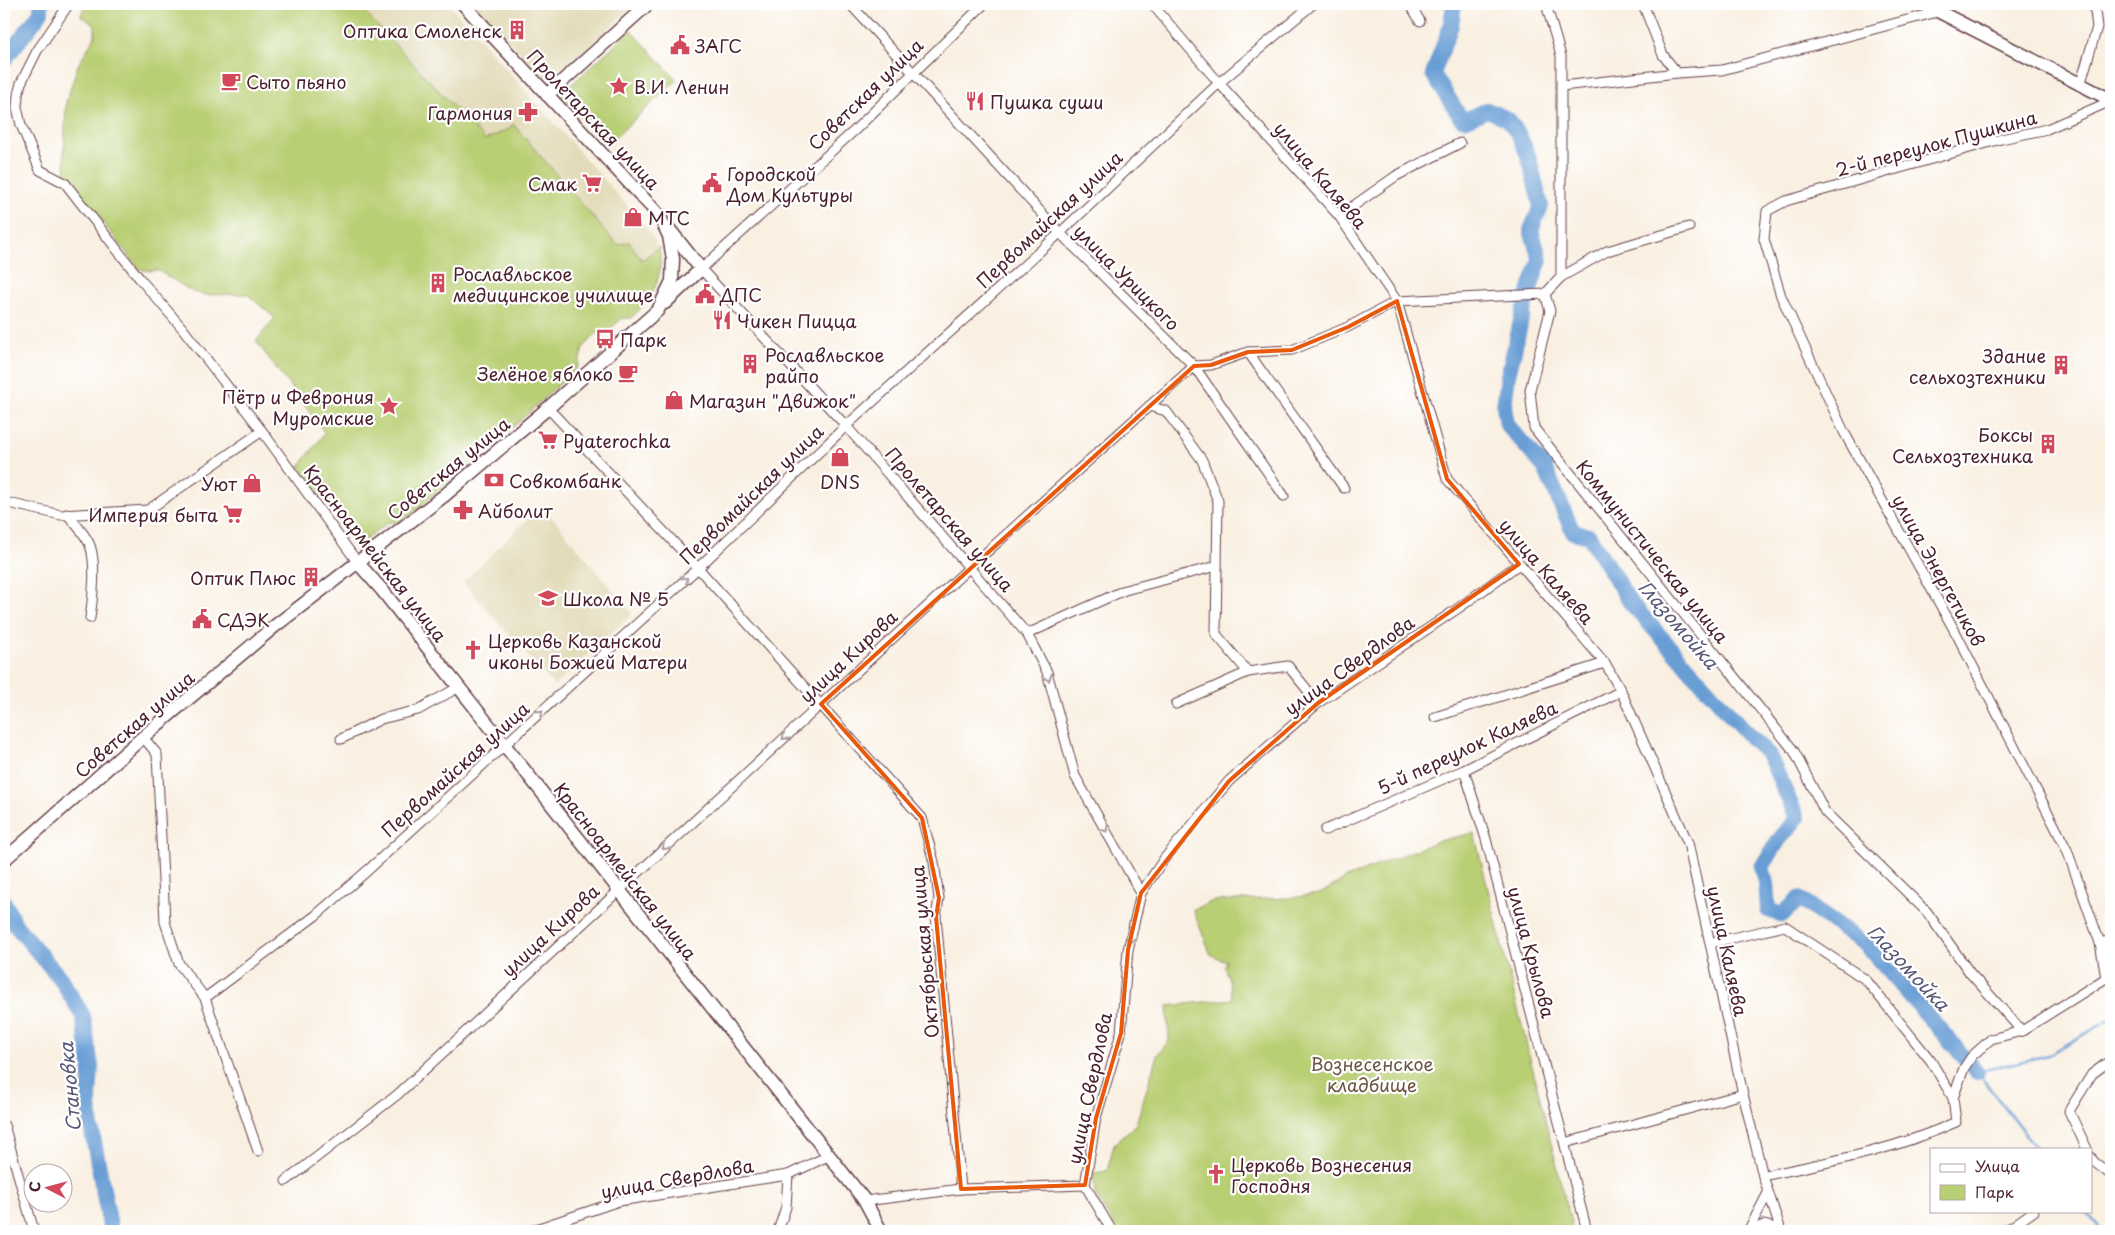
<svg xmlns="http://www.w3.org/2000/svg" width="2115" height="1235" font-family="'Playpen Sans',sans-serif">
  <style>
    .built { fill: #e3dbba }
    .green { fill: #b9cf73; stroke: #82774f }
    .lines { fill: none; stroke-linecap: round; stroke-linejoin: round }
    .stream { stroke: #699ed5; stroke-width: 2.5 }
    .river { stroke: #699ed5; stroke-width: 16 }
    .minor-casing { stroke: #643e46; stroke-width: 11 }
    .secondary-casing { stroke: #643e46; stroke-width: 15 }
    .minor { stroke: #fff; stroke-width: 9 }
    .secondary { stroke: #fff; stroke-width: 12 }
    .oneway { stroke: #ae9aa0 }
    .marked { fill: none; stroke: #e8590c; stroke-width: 4; stroke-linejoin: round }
    .labels { text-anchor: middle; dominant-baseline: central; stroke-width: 4.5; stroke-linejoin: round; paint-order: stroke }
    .poi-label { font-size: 18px; fill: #4a1f2b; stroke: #fff; text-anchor: start }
    .street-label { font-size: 18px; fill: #4a1f2b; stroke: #fff }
    .park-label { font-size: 18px; fill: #6b5441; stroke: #fff }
    .water-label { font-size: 19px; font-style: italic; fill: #585877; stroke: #fff }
  </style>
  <rect width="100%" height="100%" fill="#fff"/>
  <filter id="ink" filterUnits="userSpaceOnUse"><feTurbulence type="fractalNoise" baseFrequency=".02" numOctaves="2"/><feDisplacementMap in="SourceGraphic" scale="10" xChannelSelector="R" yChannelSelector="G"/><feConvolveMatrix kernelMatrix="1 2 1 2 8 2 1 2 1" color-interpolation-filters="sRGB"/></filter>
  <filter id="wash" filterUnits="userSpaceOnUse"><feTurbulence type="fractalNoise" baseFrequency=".0096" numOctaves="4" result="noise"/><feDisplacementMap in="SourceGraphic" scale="20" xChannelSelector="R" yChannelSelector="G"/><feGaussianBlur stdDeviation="1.12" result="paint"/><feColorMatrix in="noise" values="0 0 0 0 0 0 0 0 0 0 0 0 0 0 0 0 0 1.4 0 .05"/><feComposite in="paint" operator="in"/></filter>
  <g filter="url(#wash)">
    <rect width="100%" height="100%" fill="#f9f0e2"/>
    <!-- built -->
    <g class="built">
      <path d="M357,4H449L644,225L655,240L656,248L642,260L617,245L513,124L509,129L485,140Z"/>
      <path d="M474,4H635L549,84Z"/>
      <path d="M542,505L632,614L554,686L463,582Z"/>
    </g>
    <!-- green -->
    <g class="green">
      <path d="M85,4H357L485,140L509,129L513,124L617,245L629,242L642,260L659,247C664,278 653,298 631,318H623L605,333H597L583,348L578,367L513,427L401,523L389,522L360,543L299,467L325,433L256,341L275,318L247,294L205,295L193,292L157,270L150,271L139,269L66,174L64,156L66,102L78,65L95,36V25L81,16Z"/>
      <path d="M631,30L677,80L607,145L560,95Z"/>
      <path d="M1474,833L1573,1231H1117L1095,1194L1093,1173L1107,1171L1114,1144L1136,1124L1157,1055L1169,1041L1167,1006L1232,999L1229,979L1224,967L1226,961L1211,955L1193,910L1213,901L1289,898L1320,894L1346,878L1438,841Z"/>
    </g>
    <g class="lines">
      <!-- stream -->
      <g class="stream">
        <path d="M2037,1149L1977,1072L2048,1055L2111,1019"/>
        <path d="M2082,1211L2089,1215L2102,1231"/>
      </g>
      <!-- river -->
      <g class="river">
        <path d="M1454,4L1451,25L1433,74L1461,118L1467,119L1487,110L1508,119L1519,135L1528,155L1541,206L1531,230L1540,259L1525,304L1508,376L1504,406L1507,425L1545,468L1573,532L1589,536L1630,602L1751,738L1769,755L1797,818L1778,841L1762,867L1766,882L1768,910L1782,915L1799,899L1865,944L1977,1072"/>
        <path d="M4,60L36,19L41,12V4"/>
        <path d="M4,902L16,926L60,978L83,1016L91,1066L89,1098L90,1121L111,1231"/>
      </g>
    </g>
  </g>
  <g filter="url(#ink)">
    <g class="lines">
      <defs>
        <g id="minor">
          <path d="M69,4L37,51L21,83L18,95L17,107L21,125L40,170L65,183L140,279L183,329L262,431L358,563"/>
          <path d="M850,4L1060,233L1194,366L1284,496"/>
          <path d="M984,4L855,130L701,269L846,426L1027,634L1047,672L1075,776L1141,893"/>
          <path d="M1152,4L1219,83L1339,216L1397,301L1447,479L1605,663L1621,691L1688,843L1743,1094L1763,1176L1781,1231"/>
          <path d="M1410,4L1420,21"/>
          <path d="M1546,4L1561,56V277L1545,294L1550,311L1530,390L1534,428L1794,751L1825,812L1927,912L1970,973L2022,1031"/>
          <path d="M1643,4L1663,55L1677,73"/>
          <path d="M1562,86L1677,73L1722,70L1937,12"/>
          <path d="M2080,86L2097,27L2094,4"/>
          <path d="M1339,216L1396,176L1460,143"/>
          <path d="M1561,277L1607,251L1689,227"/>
          <path d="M1248,352L1344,488"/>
          <path d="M1149,406L1166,411L1202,460L1218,501L1216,634L1248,672L1288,666L1318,703"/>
          <path d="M548,408L698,568L922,818L934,862L939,898L936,917L961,1189"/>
          <path d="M4,502L61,515L148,510L262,431"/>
          <path d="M67,514C75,523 84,533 89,543C97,561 93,599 90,618"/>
          <path d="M1027,634L1125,590L1217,566"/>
          <path d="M1176,704L1248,672"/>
          <path d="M1435,717L1605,663"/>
          <path d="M143,737L157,754L165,922L179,964L205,998L258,1151"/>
          <path d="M341,739L381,719L418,710L459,687"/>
          <path d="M1464,770L1486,839L1587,1231"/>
          <path d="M1325,830L1464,770L1621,691"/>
          <path d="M1710,943L1785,926L1866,980L1931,1061L1953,1098L1956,1122C1895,1150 1829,1162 1763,1176"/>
          <path d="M2100,943L2111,940"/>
          <path d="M205,998L315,916L367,871L698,568L846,426L1060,233L1219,83L1313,4"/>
          <path d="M1953,1098L1964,1068L1972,1056L1991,1039L2022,1031L2106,978L2100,943L2067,850L1957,635L1844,432L1781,296L1764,239L1767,211L1786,201L2001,139L2047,129L2111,101"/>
          <path d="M4,1125L34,1231"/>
          <path d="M1565,1143L1743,1094"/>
          <path d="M2087,1149L2069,1111L2092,1074L2111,1060"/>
          <path d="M2091,1157L2093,1161L2111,1175"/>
          <path d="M286,1181L397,1095L970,567L1194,366L1211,365L1248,352L1292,350L1348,327L1397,301L1545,294"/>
          <path d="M1085,1185L1096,1118L1121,1033L1128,950L1141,893L1164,859L1229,781L1318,703L1460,607L1519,564"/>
          <path d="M1085,1185L1112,1231"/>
          <path d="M865,1201L961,1189L1085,1185"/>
          <path d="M530,1231L619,1201L788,1175L828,1156"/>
          <path d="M778,1231L786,1207L788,1175"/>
          <path d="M1748,1231L1768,1193"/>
          <path d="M1748,1231L1764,1225L1780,1229"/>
          <path d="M1999,1231L2010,1228L2034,1211"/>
        </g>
        <g id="secondary">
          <path d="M1924,4L2111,100"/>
          <path d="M547,95L648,4"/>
          <path d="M665,303L701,269L669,229"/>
          <path d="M358,563L382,590L865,1201L881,1231"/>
          <path d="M4,860L143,737L275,626L445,495L548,408L658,310L672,281L673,259L669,236L659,215L463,4"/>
        </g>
      </defs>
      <!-- minor casing -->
      <use href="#minor" class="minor-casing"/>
      <!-- secondary casing -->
      <use href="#secondary" class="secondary-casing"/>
      <!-- minor -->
      <use href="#minor" class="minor"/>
      <!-- secondary -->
      <use href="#secondary" class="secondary"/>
    </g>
    <!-- one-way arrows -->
    <defs><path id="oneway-chevron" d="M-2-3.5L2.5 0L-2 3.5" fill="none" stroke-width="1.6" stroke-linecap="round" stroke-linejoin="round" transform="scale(1.25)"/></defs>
    <g class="oneway">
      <use href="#oneway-chevron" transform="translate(685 580) rotate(-43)"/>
      <use href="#oneway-chevron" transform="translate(1048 678) rotate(73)"/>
      <use href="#oneway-chevron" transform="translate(540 713) rotate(-43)"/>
      <use href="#oneway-chevron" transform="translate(785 737) rotate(138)"/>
      <use href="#oneway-chevron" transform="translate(1105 829) rotate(60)"/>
      <use href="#oneway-chevron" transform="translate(665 847) rotate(138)"/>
      <use href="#oneway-chevron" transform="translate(1130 940) rotate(103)"/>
    </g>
  </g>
  <!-- marked area -->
  <path class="marked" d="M1397,301L1447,479L1519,564L1318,703L1229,781L1141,893L1128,950L1121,1033L1096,1118L1085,1185L961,1189L936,917L939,898L922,818L821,704L1194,366L1211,365L1248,352L1292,350L1348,327Z"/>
  <!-- icons -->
  <defs>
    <symbol id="building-bare" viewBox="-9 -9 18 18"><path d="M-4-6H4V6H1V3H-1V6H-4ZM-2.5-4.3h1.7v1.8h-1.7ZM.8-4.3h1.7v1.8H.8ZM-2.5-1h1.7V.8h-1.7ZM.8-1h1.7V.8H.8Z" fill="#d1495b" stroke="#fff" stroke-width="2.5" paint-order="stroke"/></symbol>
    <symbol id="civic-bare" viewBox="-9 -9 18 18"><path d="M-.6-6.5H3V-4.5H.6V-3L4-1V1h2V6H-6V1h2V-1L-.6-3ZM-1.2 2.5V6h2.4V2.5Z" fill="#d1495b" stroke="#fff" stroke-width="2.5" paint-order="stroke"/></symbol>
    <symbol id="cafe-bare" viewBox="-9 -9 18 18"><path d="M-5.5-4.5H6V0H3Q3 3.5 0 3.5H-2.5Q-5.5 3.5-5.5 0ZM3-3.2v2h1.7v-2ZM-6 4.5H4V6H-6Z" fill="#d1495b" stroke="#fff" stroke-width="2.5" paint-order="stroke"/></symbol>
    <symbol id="sight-bare" viewBox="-9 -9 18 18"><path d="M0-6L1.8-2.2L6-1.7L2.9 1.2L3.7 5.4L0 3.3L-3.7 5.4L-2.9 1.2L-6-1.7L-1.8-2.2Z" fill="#d1495b" stroke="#fff" stroke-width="2.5" paint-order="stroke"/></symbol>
    <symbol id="restaurant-bare" viewBox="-9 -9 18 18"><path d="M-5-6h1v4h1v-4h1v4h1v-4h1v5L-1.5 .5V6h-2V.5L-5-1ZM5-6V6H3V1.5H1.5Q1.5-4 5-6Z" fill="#d1495b" stroke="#fff" stroke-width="2.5" paint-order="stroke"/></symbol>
    <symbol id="pharmacy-bare" viewBox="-9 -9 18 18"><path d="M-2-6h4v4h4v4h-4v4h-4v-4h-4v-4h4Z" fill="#d1495b" stroke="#fff" stroke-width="2.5" paint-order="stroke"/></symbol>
    <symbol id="supermarket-bare" viewBox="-9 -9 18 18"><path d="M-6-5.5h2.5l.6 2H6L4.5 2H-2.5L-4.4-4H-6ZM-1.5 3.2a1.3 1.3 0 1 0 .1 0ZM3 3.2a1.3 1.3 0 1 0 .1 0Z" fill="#d1495b" stroke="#fff" stroke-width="2.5" paint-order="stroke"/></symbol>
    <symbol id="shop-bare" viewBox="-9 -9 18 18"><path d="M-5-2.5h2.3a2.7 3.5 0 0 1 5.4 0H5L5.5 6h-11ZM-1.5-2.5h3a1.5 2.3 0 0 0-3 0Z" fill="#d1495b" stroke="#fff" stroke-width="2.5" paint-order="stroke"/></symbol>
    <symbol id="bus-bare" viewBox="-9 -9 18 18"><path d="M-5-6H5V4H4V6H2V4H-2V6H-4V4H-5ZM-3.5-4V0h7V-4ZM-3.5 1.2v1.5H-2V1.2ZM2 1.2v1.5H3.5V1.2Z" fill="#d1495b" stroke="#fff" stroke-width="2.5" paint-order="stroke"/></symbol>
    <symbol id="bank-bare" viewBox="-9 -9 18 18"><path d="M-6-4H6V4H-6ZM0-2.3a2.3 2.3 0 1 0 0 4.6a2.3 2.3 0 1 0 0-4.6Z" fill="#d1495b" stroke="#fff" stroke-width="2.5" paint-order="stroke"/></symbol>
    <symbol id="school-bare" viewBox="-9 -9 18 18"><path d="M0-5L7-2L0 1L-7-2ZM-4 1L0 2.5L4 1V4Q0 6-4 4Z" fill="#d1495b" stroke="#fff" stroke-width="2.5" paint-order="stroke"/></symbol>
    <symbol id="church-bare" viewBox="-9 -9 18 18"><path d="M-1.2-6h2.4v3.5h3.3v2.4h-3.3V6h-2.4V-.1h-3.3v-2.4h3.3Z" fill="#d1495b" stroke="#fff" stroke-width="2.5" paint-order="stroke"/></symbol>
  </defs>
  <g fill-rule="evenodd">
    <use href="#building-bare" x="503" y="16" width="28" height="28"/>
    <use href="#civic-bare" x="666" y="31" width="28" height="28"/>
    <use href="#cafe-bare" x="217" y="67" width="28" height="28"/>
    <use href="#sight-bare" x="605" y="72" width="28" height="28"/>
    <use href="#restaurant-bare" x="961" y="87" width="28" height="28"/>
    <use href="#pharmacy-bare" x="514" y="98" width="28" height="28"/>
    <use href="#supermarket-bare" x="578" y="169" width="28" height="28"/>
    <use href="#civic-bare" x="698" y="169" width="28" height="28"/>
    <use href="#shop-bare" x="619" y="203" width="28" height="28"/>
    <use href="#building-bare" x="424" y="269" width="28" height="28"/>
    <use href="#civic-bare" x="691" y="280" width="28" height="28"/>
    <use href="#restaurant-bare" x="708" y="306" width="28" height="28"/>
    <use href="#bus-bare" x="591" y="325" width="28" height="28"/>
    <use href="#building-bare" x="736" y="350" width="28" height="28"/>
    <use href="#building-bare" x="2047" y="351" width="28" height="28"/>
    <use href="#cafe-bare" x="614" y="359" width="28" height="28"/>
    <use href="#shop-bare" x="660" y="386" width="28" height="28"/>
    <use href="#sight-bare" x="375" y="392" width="28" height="28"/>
    <use href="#supermarket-bare" x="534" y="426" width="28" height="28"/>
    <use href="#building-bare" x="2034" y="430" width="28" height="28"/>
    <use href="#shop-bare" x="826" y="443" width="28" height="28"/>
    <use href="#bank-bare" x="480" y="466" width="28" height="28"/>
    <use href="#shop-bare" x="238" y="469" width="28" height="28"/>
    <use href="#pharmacy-bare" x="449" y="496" width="28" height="28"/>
    <use href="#supermarket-bare" x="219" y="500" width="28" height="28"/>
    <use href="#building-bare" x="297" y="563" width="28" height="28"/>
    <use href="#school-bare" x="534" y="584" width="28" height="28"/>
    <use href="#civic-bare" x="188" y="605" width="28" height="28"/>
    <use href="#church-bare" x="459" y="636" width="28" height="28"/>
    <use href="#church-bare" x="1202" y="1160" width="28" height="28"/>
  </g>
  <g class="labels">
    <!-- poi labels -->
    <g class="poi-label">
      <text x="502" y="30" text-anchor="end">Оптика Смоленск</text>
      <text x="695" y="45">ЗАГС</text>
      <text x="246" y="81">Сыто пьяно</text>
      <text x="634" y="86">В.И. Ленин</text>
      <text x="990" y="101">Пушка суши</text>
      <text x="513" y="112" text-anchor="end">Гармония</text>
      <text x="727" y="173">Городской<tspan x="727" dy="21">Дом Культуры</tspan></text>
      <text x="577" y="183" text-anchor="end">Смак</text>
      <text x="648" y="217">МТС</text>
      <text x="453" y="273">Рославльское<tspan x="453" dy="21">медицинское училище</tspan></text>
      <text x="720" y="294">ДПС</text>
      <text x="737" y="320">Чикен Пицца</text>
      <text x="620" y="339">Парк</text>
      <text x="765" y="354">Рославльское<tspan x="765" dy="21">райпо</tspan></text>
      <text x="2046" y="355" text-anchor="end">Здание<tspan x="2046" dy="21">сельхозтехники</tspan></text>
      <text x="613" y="373" text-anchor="end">Зелёное яблоко</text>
      <text x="374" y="396" text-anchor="end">Пётр и Феврония<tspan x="374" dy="21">Муромские</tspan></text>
      <text x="689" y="400">Магазин "Движок"</text>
      <text x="2033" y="434" text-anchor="end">Боксы<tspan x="2033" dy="21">Сельхозтехника</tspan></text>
      <text x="563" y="440">Pyaterochka</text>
      <text x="509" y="480">Совкомбанк</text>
      <text x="840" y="481" text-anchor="middle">DNS</text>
      <text x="237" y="483" text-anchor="end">Уют</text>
      <text x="478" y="510">Айболит</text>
      <text x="218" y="514" text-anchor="end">Империя быта</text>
      <text x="296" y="577" text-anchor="end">Оптик Плюс</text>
      <text x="563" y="598">Школа № 5</text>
      <text x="217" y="619">СДЭК</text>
      <text x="488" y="640">Церковь Казанской<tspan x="488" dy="21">иконы Божией Матери</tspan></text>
      <text x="1231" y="1164">Церковь Вознесения<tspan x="1231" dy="21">Господня</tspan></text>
    </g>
    <!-- street labels -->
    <g class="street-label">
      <text transform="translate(865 94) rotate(-44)">Советская улица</text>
      <text transform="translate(594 119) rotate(47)">Пролетарская улица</text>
      <text transform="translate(1936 143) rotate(-15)">2-й переулок Пушкина</text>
      <text transform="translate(1321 175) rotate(50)">улица Каляева</text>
      <text transform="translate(1049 219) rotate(-43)">Первомайская улица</text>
      <text transform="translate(1127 277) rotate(45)">улица Урицкого</text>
      <text transform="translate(448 468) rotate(-39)">Советская улица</text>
      <text transform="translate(751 494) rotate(-44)">Первомайская улица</text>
      <text transform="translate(950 519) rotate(49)">Пролетарская улица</text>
      <text transform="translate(1653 551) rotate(51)">Коммунистическая улица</text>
      <text transform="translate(376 553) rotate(52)">Красноармейская улица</text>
      <text transform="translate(1939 570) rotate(61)">улица Энергетиков</text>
      <text transform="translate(1547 571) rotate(49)">улица Каляева</text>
      <text transform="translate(848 656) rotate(-43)">улица Кирова</text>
      <text transform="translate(1349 665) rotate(-36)">улица Свердлова</text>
      <text transform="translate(134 724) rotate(-41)">Советская улица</text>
      <text transform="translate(1467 747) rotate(-25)">5-й переулок Каляева</text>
      <text transform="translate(455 769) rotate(-42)">Первомайская улица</text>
      <text transform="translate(626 871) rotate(52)">Красноармейская улица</text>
      <text transform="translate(550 930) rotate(-43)">улица Кирова</text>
      <text transform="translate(1728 951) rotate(78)">улица Каляева</text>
      <text transform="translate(924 952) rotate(-95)">Октябрьская улица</text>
      <text transform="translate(1532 952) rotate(75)">улица Крылова</text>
      <text transform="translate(1089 1088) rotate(-78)">улица Свердлова</text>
      <text transform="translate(677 1178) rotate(-10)">улица Свердлова</text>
    </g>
    <!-- park labels -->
    <g class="park-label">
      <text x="1372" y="1063">Вознесенское<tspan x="1372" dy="21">кладбище</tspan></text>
    </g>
    <!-- water labels -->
    <g class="water-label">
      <text transform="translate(1679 624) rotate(49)">Глазомойка</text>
      <text transform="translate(1909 967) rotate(47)">Глазомойка</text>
      <text transform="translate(69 1087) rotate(-95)">Становка</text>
    </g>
  </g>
  <!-- margin -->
  <rect width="2115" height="1235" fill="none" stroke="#fff" stroke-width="20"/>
  <!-- legend -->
  <rect x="1930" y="1148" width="162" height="65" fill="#ffffff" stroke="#b7a5aa"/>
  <rect x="1940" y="1164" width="25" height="8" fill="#ffffff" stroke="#b7a5aa"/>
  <text x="1975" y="1172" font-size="15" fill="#4a1f2b">Улица</text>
  <rect x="1940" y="1185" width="25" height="15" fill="#b9cf73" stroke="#b7a5aa"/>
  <text x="1975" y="1198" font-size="15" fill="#4a1f2b">Парк</text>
  <!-- north arrow -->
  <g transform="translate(48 1188) rotate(276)"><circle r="24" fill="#ffffff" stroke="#b7a5aa"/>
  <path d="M0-4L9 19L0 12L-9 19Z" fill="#d1495b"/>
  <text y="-8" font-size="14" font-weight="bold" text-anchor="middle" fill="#4a1f2b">С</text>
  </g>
</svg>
